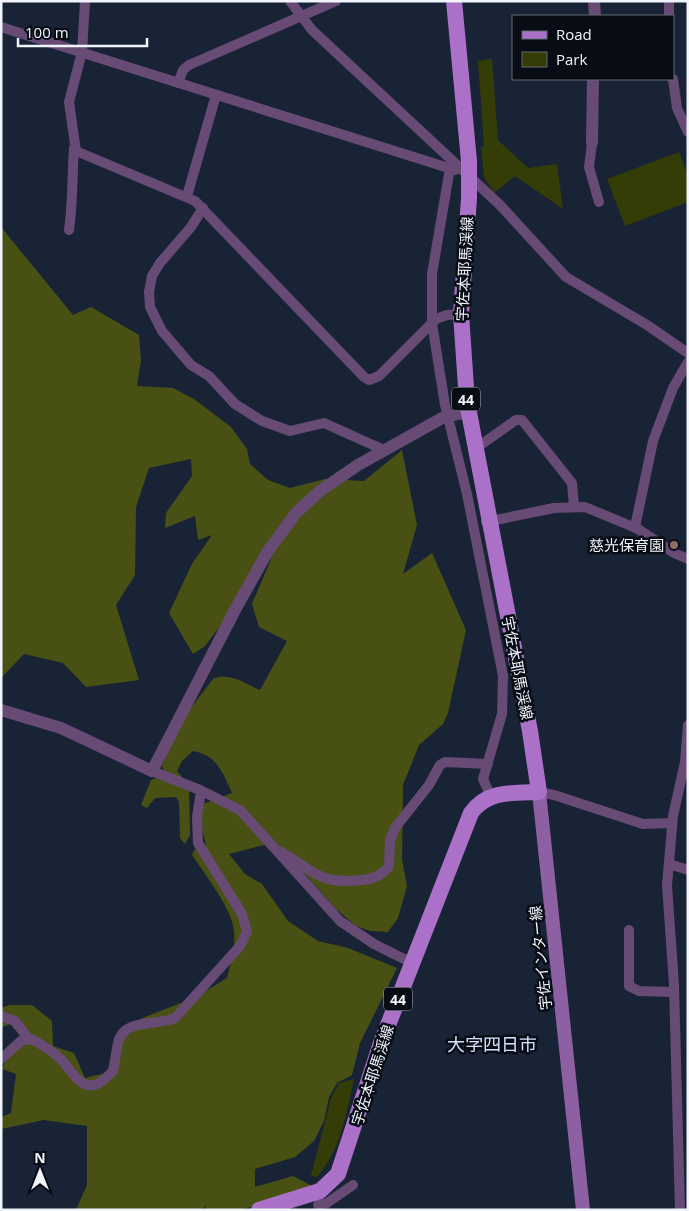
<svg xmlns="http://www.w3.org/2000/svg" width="689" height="1211" font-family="'Open Sans','Noto Sans JP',sans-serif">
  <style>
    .green { fill: #353d06 }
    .forest { fill: #485113 }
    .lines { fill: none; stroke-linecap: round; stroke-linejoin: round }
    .minor { stroke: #674b75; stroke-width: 10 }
    .tertiary { stroke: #674b75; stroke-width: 12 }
    .secondary { stroke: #8d60a3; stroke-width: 14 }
    .primary { stroke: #ab70c7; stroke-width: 16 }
    .education-dot { fill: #8d6e63; stroke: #080c15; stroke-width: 2 }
    .labels { text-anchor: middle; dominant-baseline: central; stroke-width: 5; stroke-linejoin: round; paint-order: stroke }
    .shield { fill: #080c15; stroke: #aaafb7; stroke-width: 1 }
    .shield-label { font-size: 14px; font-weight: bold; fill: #f0f5fd }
    .street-label { font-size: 15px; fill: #f0f5fd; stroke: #080c15 }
    .poi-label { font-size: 15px; fill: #f0f5fd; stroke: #080c15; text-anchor: end }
    .quarter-label { font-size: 18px; fill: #d1e1fb; stroke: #080c15 }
  </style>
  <rect width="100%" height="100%" fill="#182336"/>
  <!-- green -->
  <g class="green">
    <path d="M492,59L498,140L528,168L557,164L563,209L515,176L494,193L484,177L481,147L484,146L478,61Z"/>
    <path d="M679,152L688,175V202L625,226L607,179Z"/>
    <path d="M354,1079C346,1114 341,1150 317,1177L311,1176L331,1098L339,1083Z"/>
  </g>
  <!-- forest -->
  <path class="forest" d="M1,227L73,315L91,307L139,335L141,361L137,386L173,388L194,399L231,427L247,449L250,464L268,480L290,488L325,479L364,481L402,450L417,525L403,574L432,553L466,630L448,713L443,724L419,745L403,785L402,859L407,886L398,918L388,932L370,931L356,926L336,909L276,842L229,854L245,874L262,884L288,921L318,941L348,948L397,968L360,1043L352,1075L337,1083L329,1097L324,1121L314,1141L295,1157L255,1169V1187L293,1176L314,1187L241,1210H205L206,1205L202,1210H76L87,1185V1126L44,1120L1,1129V1117L11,1113L16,1074L2,1069L8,1054L25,1041L10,1024L1,1028V1008L9,1005H32L52,1021L53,1046L74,1053L85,1078L106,1073L121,1040L140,1019L196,997L227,978C231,962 237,942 233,925C228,904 204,873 192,855L194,850L206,845L200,820L203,804L232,793C223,773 217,755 193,751L182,761L177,771L189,785L190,835L185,844L180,838L179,802L176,797L155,798L147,808L141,805L151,780L165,774L162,766L177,726L213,679C229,672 246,684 260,690L287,641L259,627L252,604L272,557L205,646L193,654L169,613L192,564L212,535L198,540L195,516L165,528L166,513L192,476L191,459L149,468L136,507L135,575L116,605L139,680L86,687L63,663L24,654L1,678Z"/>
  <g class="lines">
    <!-- minor -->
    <g class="minor">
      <path d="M85,1L82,52L69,102L76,151L195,201L364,377L369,380L379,376L436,319L447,315L461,314"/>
      <path d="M290,1L312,30L500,205L566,277L647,325L688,353"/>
      <path d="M669,1V16"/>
      <path d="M1,27L455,170"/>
      <path d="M673,79L677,108L688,132"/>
      <path d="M178,83L183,70L189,65L336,1"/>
      <path d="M592,143L589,167L599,202"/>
      <path d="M450,168L432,274V323L445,405L467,494L503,676L502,714L483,779L491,797"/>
      <path d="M187,196L216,95"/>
      <path d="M203,208L191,227L160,263L152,276L149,292L150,307L162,331L191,365L209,376L235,404L262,421L290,431L324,423L384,450"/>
      <path d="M69,230C73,202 72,176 74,148"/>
      <path d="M475,449L516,420H522L572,483L574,506"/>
      <path d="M486,522L554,508L585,507L638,529L674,553L688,559"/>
      <path d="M635,527L653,441L673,388L688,362"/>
      <path d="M152,771L200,790L240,810L340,921L374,944L412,963"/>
      <path d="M539,792L554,795L643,824L672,823"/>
      <path d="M279,851C314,870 317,885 362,880C372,879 383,875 389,866L390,840L395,828L429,785L440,765L445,762L488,764"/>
      <path d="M669,864L688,870"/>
      <path d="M629,930V986L639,991L674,992"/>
      <path d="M1,1016L15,1021L28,1038"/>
      <path d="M1,1059L21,1041L31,1039C42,1044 58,1055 65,1064C83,1087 90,1095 113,1071C115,1062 116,1052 118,1043C123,1018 157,1026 175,1018L240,946L247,932L242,914L198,843L197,817L201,791"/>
      <path d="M318,1205L327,1203L353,1185"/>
      <path d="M680,1210L674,985L667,885L673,816L685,762L688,725"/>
    </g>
    <!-- tertiary -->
    <g class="tertiary">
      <path d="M594,1L595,16"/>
      <path d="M592,143L593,79"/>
      <path d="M1,710L61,728L152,771L235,610L268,551L296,513L320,491L358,465L444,417L468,412"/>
    </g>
    <!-- secondary -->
    <path class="secondary" d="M539,792L583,1210"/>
    <!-- primary -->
    <path class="primary" d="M259,1210L320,1191L338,1174L381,1043L471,813C487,790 514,793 539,792L530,731L467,402L461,314L469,198V161L454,1"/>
  </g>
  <!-- markers -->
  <circle class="education-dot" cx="674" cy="545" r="5"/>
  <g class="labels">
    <!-- shield labels -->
    <g class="shield">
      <rect x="452" y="387.5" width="28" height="23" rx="4"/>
      <rect x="384" y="987.5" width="28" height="23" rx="4"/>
    </g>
    <g class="shield-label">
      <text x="466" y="399">44</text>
      <text x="398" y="999">44</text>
    </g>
    <!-- street labels -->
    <g class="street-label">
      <text transform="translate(464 269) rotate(-87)">宇佐本耶馬渓線</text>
      <text transform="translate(518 668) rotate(79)">宇佐本耶馬渓線</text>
      <text transform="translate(540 958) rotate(-96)">宇佐インター線</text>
      <text transform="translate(372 1075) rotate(-72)">宇佐本耶馬渓線</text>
    </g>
    <!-- poi labels -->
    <g class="poi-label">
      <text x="664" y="545">慈光保育園</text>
    </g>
    <!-- quarter labels -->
    <g class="quarter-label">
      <text x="492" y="1044">大字四日市</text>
    </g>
  </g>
  <!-- border -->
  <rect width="689" height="1211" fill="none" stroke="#f0f5fd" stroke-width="5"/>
  <!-- legend -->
  <rect x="512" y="15" width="162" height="65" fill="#080c15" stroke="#656972"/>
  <rect x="522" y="31" width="25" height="8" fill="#ab70c7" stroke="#656972"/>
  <text x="556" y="40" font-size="15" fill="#f0f5fd">Road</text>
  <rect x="522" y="52" width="25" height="15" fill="#353d06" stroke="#656972"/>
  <text x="556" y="65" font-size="15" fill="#f0f5fd">Park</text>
  <!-- north arrow -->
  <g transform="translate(40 1171)" stroke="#080c15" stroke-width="4" paint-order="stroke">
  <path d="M0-4L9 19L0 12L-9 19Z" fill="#f0f5fd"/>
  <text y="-8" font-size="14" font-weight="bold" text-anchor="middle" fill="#f0f5fd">N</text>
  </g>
  <!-- scale -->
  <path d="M18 38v8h129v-8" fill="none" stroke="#f0f5fd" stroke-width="2.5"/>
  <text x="25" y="38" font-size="15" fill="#f0f5fd" stroke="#080c15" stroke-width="4" paint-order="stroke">100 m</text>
</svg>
